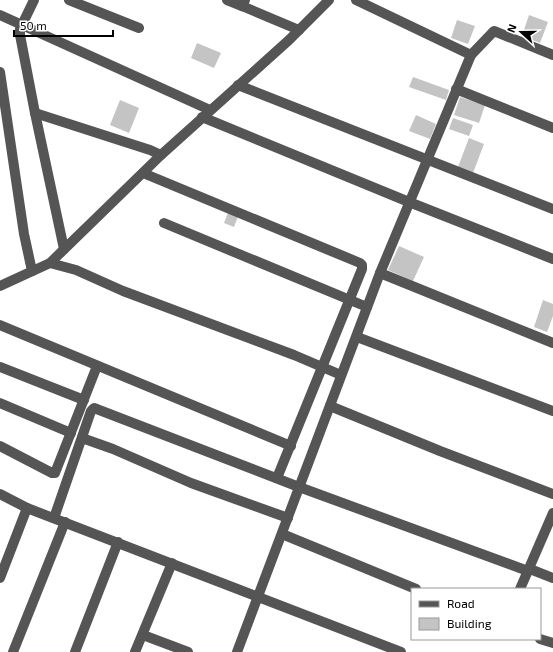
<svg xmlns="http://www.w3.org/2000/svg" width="553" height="652" font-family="'Exo 2',sans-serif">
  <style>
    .building { fill: #c4c4c4 }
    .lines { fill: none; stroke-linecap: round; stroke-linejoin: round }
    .minor { stroke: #555; stroke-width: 10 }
  </style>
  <rect width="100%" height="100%" fill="#fff"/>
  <!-- building -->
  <g class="building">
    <path d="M529,15L548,22L540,43L522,36Z"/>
    <path d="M457,20L475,26L468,44L451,38Z"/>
    <path d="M197,43L221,53L214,68L191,58Z"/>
    <path d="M413,77L449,90L446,100L409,87Z"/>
    <path d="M460,97L485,105L479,123L454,115Z"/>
    <path d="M120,100L139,108L129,133L110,125Z"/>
    <path d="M416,115L436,124L430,139L409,131Z"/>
    <path d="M453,118L473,125L469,136L449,129Z"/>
    <path d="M469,138L484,144L473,173L458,167Z"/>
    <path d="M229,210L239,214L234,227L224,223Z"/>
    <path d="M399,246L424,257L413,281L388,270Z"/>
    <path d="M543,300L553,304V316L547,332L534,327Z"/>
  </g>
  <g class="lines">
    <!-- minor -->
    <g class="minor">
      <path d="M34,0L20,29V35L35,113L64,249"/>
      <path d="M69,0L139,28"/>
      <path d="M227,0L242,6L245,0"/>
      <path d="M242,6L299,30"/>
      <path d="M0,15L210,110"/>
      <path d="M471,55L494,31L553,55"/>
      <path d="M0,72L24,234L32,271"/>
      <path d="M238,85L553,209"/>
      <path d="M456,89L553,128"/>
      <path d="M35,113L150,150L161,155"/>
      <path d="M202,117L409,202L553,259"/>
      <path d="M143,173L360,263L362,265V269L277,478"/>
      <path d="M164,223L367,307"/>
      <path d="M50,263L76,270L123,291L294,355L341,375"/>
      <path d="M380,273L553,343"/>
      <path d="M0,286L50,263L161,155L289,40L329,0"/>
      <path d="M0,325L291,446"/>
      <path d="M357,337L553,411"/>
      <path d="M0,367L84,400"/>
      <path d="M0,403L71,433"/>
      <path d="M330,406L440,451L553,494"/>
      <path d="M82,438L113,449L191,483L288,518"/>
      <path d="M0,446L52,473H55L97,366"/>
      <path d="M0,494L27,508"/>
      <path d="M54,518L91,411L94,408L299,487L528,571"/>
      <path d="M282,534L416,589"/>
      <path d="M530,569L553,578"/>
      <path d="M0,578L27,508L401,652"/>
      <path d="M520,589L553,513"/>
      <path d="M143,635L188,652"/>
      <path d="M540,639L553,643"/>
      <path d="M13,652L65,522"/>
      <path d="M75,652L118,542"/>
      <path d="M135,652L172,563"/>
      <path d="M237,652L380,273L471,55L356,0"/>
    </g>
  </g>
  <!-- legend -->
  <rect x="411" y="588" width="130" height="52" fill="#ffffff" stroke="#999999"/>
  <rect x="419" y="601" width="20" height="6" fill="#555555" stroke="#999999"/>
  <text x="447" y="608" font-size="12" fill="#000000">Road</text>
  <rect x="419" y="618" width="20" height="12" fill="#c4c4c4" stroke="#999999"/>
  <text x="447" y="628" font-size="12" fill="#000000">Building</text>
  <!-- north arrow -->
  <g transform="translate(521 32) rotate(291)" stroke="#ffffff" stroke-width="3" paint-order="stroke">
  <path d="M0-3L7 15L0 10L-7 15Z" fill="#000000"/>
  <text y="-6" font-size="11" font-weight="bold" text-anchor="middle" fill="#000000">N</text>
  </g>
  <!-- scale -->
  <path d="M14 30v6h99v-6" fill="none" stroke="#000000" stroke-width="2"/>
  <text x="20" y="30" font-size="12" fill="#000000" stroke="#ffffff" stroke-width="3" paint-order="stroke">50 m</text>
</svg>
